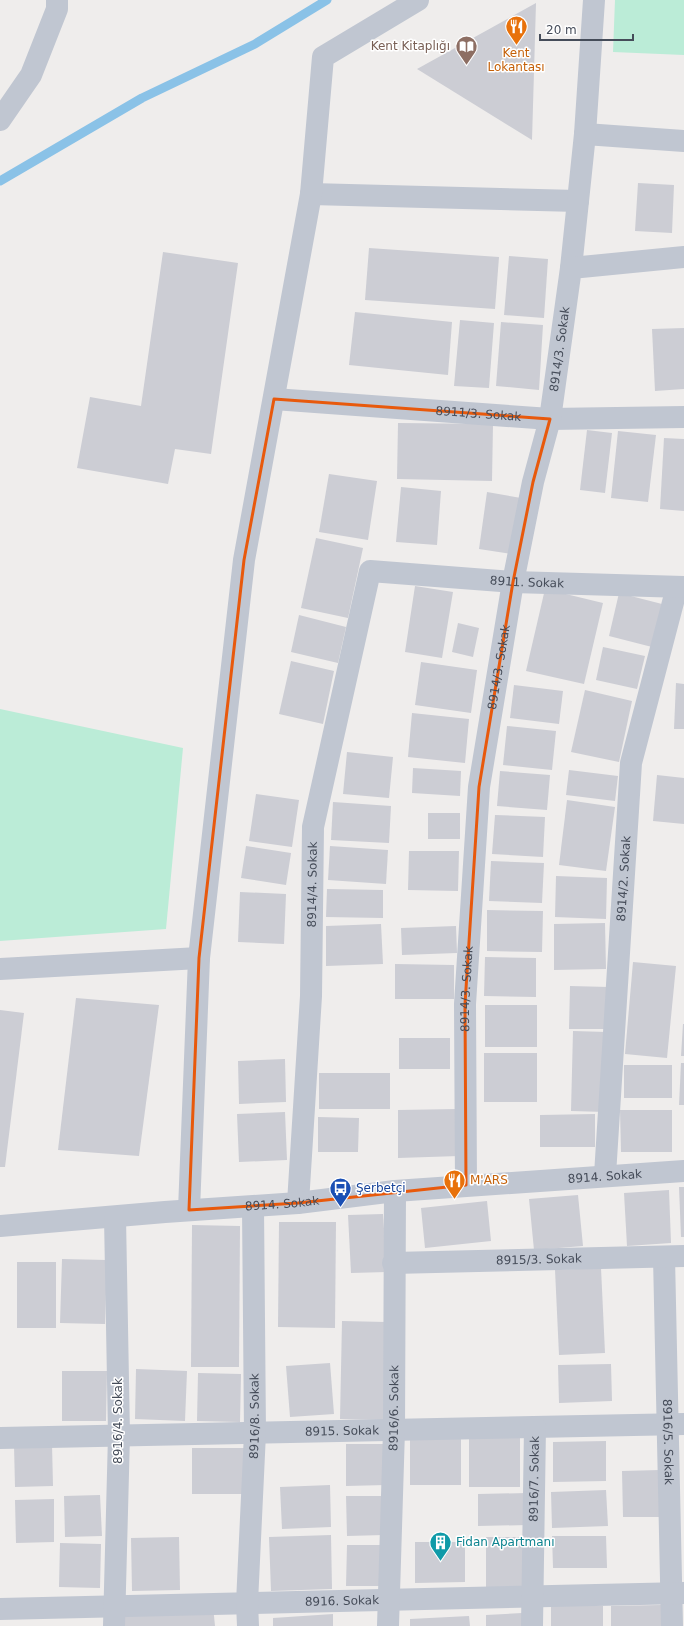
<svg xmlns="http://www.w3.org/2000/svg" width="684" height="1626" font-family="'DejaVu Sans',sans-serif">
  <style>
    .green { fill: #bbecd7 }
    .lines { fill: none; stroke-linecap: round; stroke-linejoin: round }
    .stream { stroke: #8ac2e7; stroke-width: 9 }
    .building { fill: #cccdd4 }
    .minor { stroke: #c0c6d1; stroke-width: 22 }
    .marked { fill: none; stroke: #e8590c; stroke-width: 3; stroke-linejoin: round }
    .labels { text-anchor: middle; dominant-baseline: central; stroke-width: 3; stroke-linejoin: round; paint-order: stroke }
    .education-label { font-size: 12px; fill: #785e54; stroke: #fff; text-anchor: end }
    .food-label { font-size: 12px; fill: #c56008; stroke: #fff }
    .street-label { font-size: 12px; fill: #454c59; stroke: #fff }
    .transit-label { font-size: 12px; fill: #164399; stroke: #fff; text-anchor: start }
    .culture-label { font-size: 12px; fill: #0d838f; stroke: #fff; text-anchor: start }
  </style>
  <rect width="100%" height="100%" fill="#efedec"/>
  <!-- green -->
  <g class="green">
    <path d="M615,0H684V55L613,52Z"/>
    <path d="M0,709L183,748L166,929L0,941Z"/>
  </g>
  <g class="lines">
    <!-- stream -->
    <path class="stream" d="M0,181L142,98L255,44L327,0"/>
  </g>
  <!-- building -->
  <g class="building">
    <path d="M536,3L532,140L417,69Z"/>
    <path d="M638,183L674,185L672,233L635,231Z"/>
    <path d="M369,248L499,257L495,309L365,300Z"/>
    <path d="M163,252L238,263L211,454L175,449L168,484L77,468L90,397L141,406Z"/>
    <path d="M509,256L548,259L544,318L504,315Z"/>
    <path d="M355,312L452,322L448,375L349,365Z"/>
    <path d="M460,320L494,323L489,388L454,386Z"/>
    <path d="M501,322L543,325L539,390L496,386Z"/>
    <path d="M684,328V389L655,391L652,329Z"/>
    <path d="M398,423L493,424L492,481L397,479Z"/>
    <path d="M587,430L612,433L605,493L580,490Z"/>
    <path d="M618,431L656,435L648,502L611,498Z"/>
    <path d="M664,438L684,439V511L660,509Z"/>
    <path d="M329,474L377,481L368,540L319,532Z"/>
    <path d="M401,487L441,491L437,545L396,542Z"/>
    <path d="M487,492L521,498L512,554L479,549Z"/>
    <path d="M316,538L363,548L348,618L301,608Z"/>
    <path d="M415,586L453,592L442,658L405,652Z"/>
    <path d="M545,589L603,603L584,684L526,671Z"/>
    <path d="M619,593L662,604L652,647L609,636Z"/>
    <path d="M299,615L346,627L338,663L291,652Z"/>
    <path d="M458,623L479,628L473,657L452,652Z"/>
    <path d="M603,647L645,656L637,689L596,680Z"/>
    <path d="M291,661L334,671L323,724L279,714Z"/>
    <path d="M421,662L477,670L471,713L415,705Z"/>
    <path d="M676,683L684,684V729H674Z"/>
    <path d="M514,685L563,691L559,724L510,718Z"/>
    <path d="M585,690L632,701L619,762L571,752Z"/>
    <path d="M412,713L469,719L465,763L408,757Z"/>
    <path d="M507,726L556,731L552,770L503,765Z"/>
    <path d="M347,752L393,757L389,798L343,794Z"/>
    <path d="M413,768L461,771L460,796L412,793Z"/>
    <path d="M569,770L618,776L615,801L566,795Z"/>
    <path d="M500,771L550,775L547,810L497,806Z"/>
    <path d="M657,775L684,778V824L653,821Z"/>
    <path d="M256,794L299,800L292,847L249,841Z"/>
    <path d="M567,800L615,807L606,871L559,865Z"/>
    <path d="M333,802L391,806L389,843L331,840Z"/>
    <rect x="428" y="813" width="32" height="26"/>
    <path d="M495,815L545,817L543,857L492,854Z"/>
    <path d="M246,846L291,853L286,885L241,878Z"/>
    <path d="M330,846L388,850L386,884L328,880Z"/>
    <path d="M409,851H459L458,891L408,890Z"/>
    <path d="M491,861L544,863L542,903L489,901Z"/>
    <path d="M556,876L607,878L606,919L555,917Z"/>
    <path d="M327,889L383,890V918L326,917Z"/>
    <path d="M240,892L286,894L284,944L238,942Z"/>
    <path d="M487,910L543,911L542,952L487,951Z"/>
    <path d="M605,923L606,969L554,970V924Z"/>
    <path d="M381,924L383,964L326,966V926Z"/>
    <path d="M456,926L457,953L402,955L401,928Z"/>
    <path d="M485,957L536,958V997L484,996Z"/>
    <path d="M633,962L676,966L667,1058L625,1054Z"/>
    <path d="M395,964L454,965V999H395Z"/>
    <path d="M570,986L609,987V1029H569Z"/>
    <path d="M76,998L159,1005L139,1156L58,1150Z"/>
    <rect x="485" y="1005" width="52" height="42"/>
    <path d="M0,1010L24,1013L5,1167H0Z"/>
    <path d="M683,1024H684V1056H681Z"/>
    <path d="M573,1031L607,1032L605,1112L571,1111Z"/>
    <rect x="399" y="1038" width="51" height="31"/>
    <rect x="484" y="1053" width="53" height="49"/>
    <path d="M285,1059L286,1102L239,1104L238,1061Z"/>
    <path d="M681,1063H684V1105H679Z"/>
    <rect x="624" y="1065" width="48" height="33"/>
    <rect x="319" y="1073" width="71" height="36"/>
    <path d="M458,1109L459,1156L398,1158V1110Z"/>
    <path d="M620,1110H672V1152H621Z"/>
    <path d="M285,1112L287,1160L239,1162L237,1114Z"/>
    <path d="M595,1114V1147H540V1115Z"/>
    <path d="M318,1117L359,1118L358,1152H318Z"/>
    <path d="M679,1187H684V1237H681Z"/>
    <path d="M669,1190L671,1243L627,1246L624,1193Z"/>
    <path d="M578,1195L583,1246L534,1250L529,1199Z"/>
    <path d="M487,1201L491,1241L425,1248L421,1208Z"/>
    <path d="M383,1214L387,1272L351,1273L348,1215Z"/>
    <path d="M279,1222H336L335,1328L278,1327Z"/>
    <path d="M192,1225L240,1226L239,1367H191Z"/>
    <path d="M62,1259L107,1260L105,1324L60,1323Z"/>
    <rect x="17" y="1262" width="39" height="66"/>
    <path d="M601,1268L605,1353L559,1355L555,1270Z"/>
    <path d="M342,1321L386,1322L384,1420L340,1419Z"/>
    <path d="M330,1363L334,1414L290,1417L286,1366Z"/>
    <path d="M611,1364L612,1401L559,1403L558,1365Z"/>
    <path d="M136,1369L187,1371L185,1421L135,1419Z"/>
    <path d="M62,1371H107L106,1421H62Z"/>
    <path d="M198,1373L241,1374L240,1422L197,1421Z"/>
    <path d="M461,1437V1485H410V1438Z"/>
    <rect x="469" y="1438" width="51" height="49"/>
    <path d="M606,1441V1481L553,1482V1442Z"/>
    <path d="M52,1444L53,1486L15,1487L14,1445Z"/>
    <path d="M346,1444H386V1485L346,1486Z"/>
    <path d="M192,1448H244L245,1494H192Z"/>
    <path d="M660,1470L661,1517H623L622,1471Z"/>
    <path d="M330,1485L331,1527L282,1529L280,1487Z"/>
    <path d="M606,1490L608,1526L552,1528L551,1492Z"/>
    <path d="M527,1493L528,1525L478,1526V1494Z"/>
    <path d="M100,1495L102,1536L65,1537L64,1496Z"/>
    <path d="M346,1496H384V1535L347,1536Z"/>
    <path d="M54,1499V1542L16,1543L15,1500Z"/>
    <path d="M331,1535L332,1589L271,1591L269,1537Z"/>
    <path d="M552,1536H606L607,1568H553Z"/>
    <path d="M179,1537L180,1590L132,1591L131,1538Z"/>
    <path d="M486,1537H525L526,1589H486Z"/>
    <path d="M415,1542H465V1582L415,1583Z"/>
    <path d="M60,1543L101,1544L100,1588L59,1587Z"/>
    <path d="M347,1545H384L383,1586H346Z"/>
    <path d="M661,1605L662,1626H611V1606Z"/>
    <path d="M213,1606L215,1626H125L124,1615Z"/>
    <rect x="551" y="1606" width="52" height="20"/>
    <path d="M522,1613L523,1626H486V1615Z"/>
    <path d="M333,1614V1626H273V1618Z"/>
    <path d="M469,1616L470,1626H410V1619Z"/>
  </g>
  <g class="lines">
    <!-- minor -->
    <g class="minor">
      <path d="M0,120L31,75L57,9V0"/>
      <path d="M585,134L684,141"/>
      <path d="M311,194L578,201"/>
      <path d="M571,268L585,134L594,0"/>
      <path id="s1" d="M274,399L550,419L684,417"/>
      <path d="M0,969L199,958"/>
      <path id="s2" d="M605,1175L631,763L677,587"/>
      <path id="s3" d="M466,1185L465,1004L479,787L513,582L533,482L550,419L571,268L684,257"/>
      <path id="s4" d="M298,1203L311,996L313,827L370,571L513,582L684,587"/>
      <path d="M189,1210L199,958L244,560L311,194L323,57L418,0"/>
      <path id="s5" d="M0,1226L165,1212L298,1203L395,1191L684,1171"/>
      <path id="s6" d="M664,1257L672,1626"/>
      <path id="s7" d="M393,1263L684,1256"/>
      <path id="s8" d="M0,1438L684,1424"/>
      <path id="s9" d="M0,1609L684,1593"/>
      <path d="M114,1626L119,1435L115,1217"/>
      <path id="s10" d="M248,1626L247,1603L255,1433L253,1207"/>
      <path id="s11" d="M388,1626L394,1430L395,1191"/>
      <path id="s12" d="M532,1626L535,1427"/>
    </g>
  </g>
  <!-- marked area -->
  <path class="marked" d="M274,399L550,419L533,482L513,582L479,787L465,1004L466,1185L298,1203L189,1210L199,958L244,560Z"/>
  <!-- icons -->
  <defs>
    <symbol id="restaurant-pin" viewBox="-11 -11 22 30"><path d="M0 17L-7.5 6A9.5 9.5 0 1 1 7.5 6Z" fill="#e8710a" stroke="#fff"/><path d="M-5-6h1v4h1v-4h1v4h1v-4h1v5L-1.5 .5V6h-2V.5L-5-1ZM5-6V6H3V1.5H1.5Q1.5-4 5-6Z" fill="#fff"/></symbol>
    <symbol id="library-pin" viewBox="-11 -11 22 30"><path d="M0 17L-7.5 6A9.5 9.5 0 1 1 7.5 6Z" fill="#8d6e63" stroke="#fff"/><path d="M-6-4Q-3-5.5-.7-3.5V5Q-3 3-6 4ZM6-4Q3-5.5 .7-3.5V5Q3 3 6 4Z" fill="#fff"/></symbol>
    <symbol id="bus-pin" viewBox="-11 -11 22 30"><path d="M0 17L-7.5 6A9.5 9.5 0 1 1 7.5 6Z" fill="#1a4fb4" stroke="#fff"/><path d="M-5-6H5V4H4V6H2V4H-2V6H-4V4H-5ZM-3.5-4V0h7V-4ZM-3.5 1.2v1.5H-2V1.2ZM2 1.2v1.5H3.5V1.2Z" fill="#fff"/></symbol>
    <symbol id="building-pin" viewBox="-11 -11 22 30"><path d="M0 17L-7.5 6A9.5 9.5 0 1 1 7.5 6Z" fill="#0f9aa8" stroke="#fff"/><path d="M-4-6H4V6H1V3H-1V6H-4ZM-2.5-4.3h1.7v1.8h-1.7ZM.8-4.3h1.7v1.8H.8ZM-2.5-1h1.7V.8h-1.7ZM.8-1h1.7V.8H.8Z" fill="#fff"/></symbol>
  </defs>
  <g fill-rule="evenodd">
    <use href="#restaurant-pin" x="504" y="14" width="25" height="34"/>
    <use href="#library-pin" x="454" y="34" width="25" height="34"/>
    <use href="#restaurant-pin" x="442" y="1168" width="25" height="34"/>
    <use href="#bus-pin" x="328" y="1176" width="25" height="34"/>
    <use href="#building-pin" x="428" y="1530" width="25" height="34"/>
  </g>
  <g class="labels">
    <!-- education labels -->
    <g class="education-label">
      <text x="450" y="46">Kent Kitaplığı</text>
    </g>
    <!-- food labels -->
    <g class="food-label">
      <text x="516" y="53">Kent<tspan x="516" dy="14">Lokantası</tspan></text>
      <text x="470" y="1180" text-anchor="start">M'ARS</text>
    </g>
    <!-- street labels -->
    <g class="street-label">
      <text stroke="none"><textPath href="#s3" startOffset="844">8914/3. Sokak</textPath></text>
      <text stroke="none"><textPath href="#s1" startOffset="205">8911/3. Sokak</textPath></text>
      <text stroke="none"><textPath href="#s4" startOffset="796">8911. Sokak</textPath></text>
      <text stroke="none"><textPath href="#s3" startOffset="520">8914/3. Sokak</textPath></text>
      <text stroke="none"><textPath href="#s2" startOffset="297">8914/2. Sokak</textPath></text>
      <text stroke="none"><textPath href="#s4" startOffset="319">8914/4. Sokak</textPath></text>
      <text stroke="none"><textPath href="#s3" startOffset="196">8914/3. Sokak</textPath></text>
      <text stroke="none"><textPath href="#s5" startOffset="607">8914. Sokak</textPath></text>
      <text stroke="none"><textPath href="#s5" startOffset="283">8914. Sokak</textPath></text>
      <text stroke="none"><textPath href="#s7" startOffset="146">8915/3. Sokak</textPath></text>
      <text stroke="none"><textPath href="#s11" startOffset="218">8916/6. Sokak</textPath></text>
      <text stroke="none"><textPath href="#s10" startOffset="210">8916/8. Sokak</textPath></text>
      <text transform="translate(118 1421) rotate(-90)">8916/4. Sokak</text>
      <text stroke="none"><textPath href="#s8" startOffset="342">8915. Sokak</textPath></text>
      <text stroke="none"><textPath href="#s6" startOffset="185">8916/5. Sokak</textPath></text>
      <text stroke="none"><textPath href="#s12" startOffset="147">8916/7. Sokak</textPath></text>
      <text stroke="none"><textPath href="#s9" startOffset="342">8916. Sokak</textPath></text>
    </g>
    <!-- transit labels -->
    <g class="transit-label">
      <text x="356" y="1188">Şerbetçi</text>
    </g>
    <!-- culture labels -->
    <g class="culture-label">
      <text x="456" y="1542">Fidan Apartmanı</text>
    </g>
  </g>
  <!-- scale -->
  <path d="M540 34v6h93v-6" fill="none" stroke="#454c59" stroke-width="2"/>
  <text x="546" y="34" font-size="12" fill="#454c59" stroke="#ffffff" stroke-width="3" paint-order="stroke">20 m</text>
</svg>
